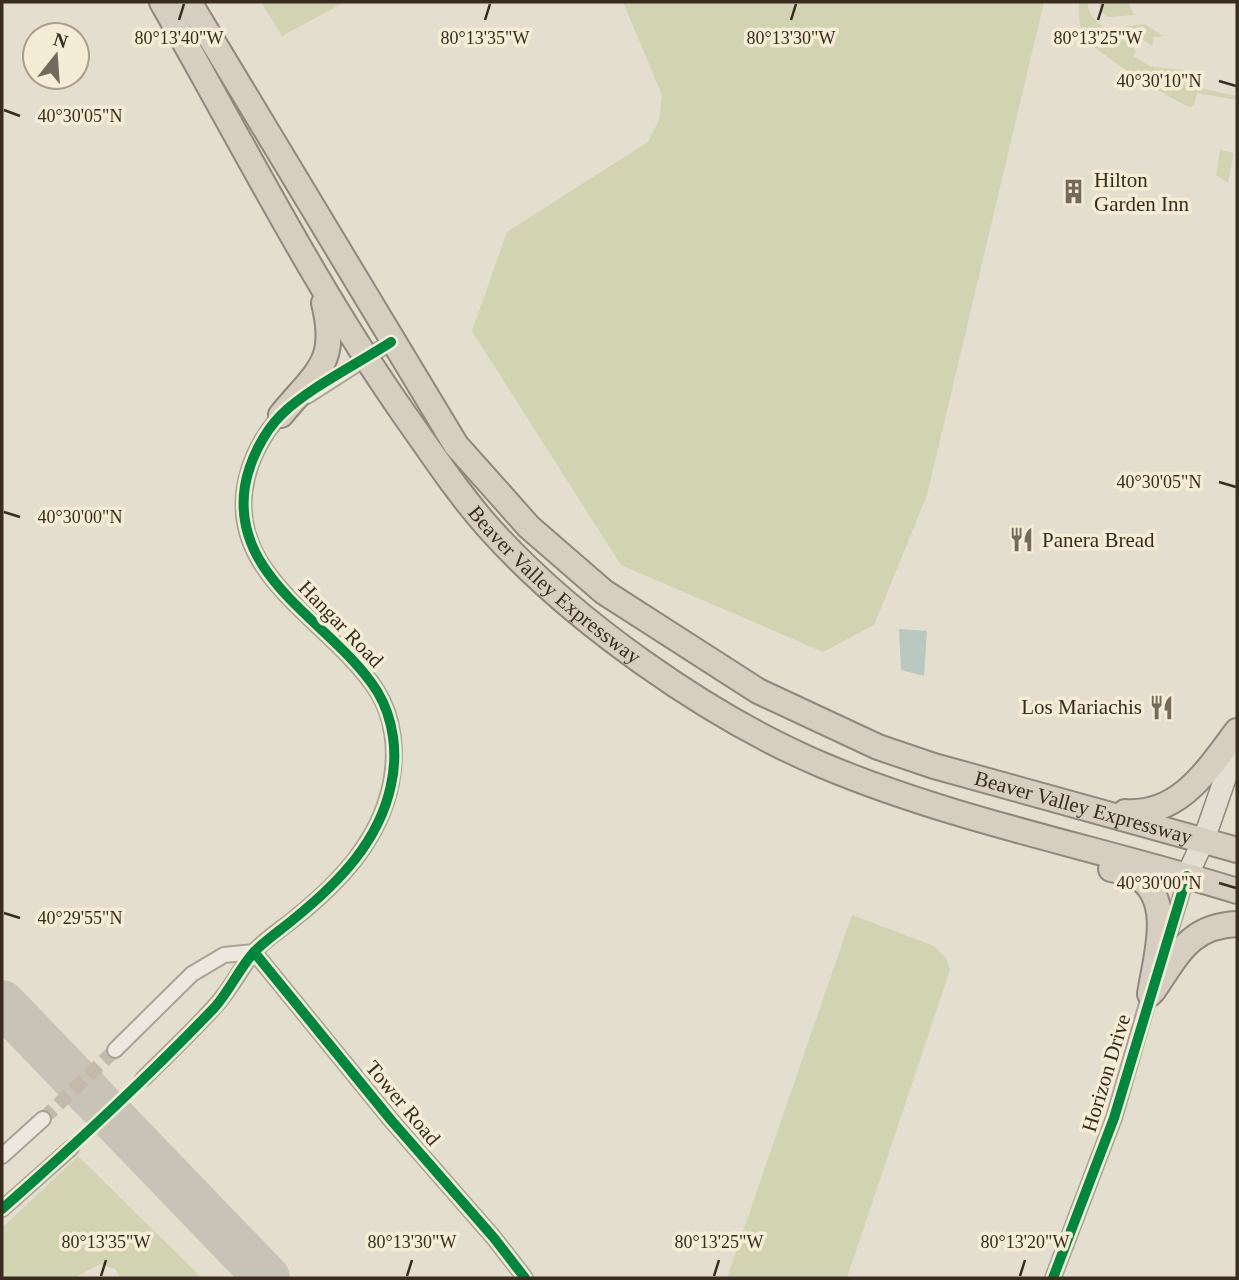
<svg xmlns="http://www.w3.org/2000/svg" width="1239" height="1280" font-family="Georgia,serif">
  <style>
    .green { fill: #d2d3b1 }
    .water { fill: #b9c9bf }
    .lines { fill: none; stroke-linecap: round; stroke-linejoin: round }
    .taxiway { stroke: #c8c3b7; stroke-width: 46 }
    .street-tunnel { stroke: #c2baab; stroke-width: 14; stroke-dasharray: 14 7; stroke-linecap: butt }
    .street-casing { stroke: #a9a397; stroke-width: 18 }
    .primary-casing { stroke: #8f887e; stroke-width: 24 }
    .highway-casing { stroke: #8f887e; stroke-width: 28 }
    .street { stroke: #ece8e0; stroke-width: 14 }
    .primary { stroke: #e3ded1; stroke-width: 21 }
    .highway { stroke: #d6cec0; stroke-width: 24 }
    .cycleway-casing { stroke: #f4ecd5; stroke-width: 15 }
    .cycleway { stroke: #00873e; stroke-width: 10 }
    .ticks { fill: none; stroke: #382c1f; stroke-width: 2.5 }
    .labels { text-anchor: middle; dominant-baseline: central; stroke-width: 7; stroke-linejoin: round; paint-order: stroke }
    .poi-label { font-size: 21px; fill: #382c1f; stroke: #f4ecd5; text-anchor: start }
    .street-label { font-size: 21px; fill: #382c1f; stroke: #f4ecd5 }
    .ticks-label { font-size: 18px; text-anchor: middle; fill: #382c1f; stroke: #f4ecd5; stroke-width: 7; stroke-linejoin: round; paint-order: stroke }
  </style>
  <rect width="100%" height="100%" fill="#e4dece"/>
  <!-- green -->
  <g class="green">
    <path d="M261,2H345L282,36Z"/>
    <path d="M623,2H1044L927,495L874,625L823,652L621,565L472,331L507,232L648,142L659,120L662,95Z"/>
    <path d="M1079,2H1088C1086,22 1117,35 1132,45L1136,51L1133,56L1151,67L1185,70V85L1237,96V100L1197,93L1194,105L1190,107C1170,99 1098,55 1086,38C1079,28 1078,14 1079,2Z"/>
    <path d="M1099,2H1128L1134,15L1108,17L1100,10Z"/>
    <path d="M1144,24L1164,36L1154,37L1152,46L1124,27Z"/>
    <path d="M1220,150L1234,153L1228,183L1216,175Z"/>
    <path d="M852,915L934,946L946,958L950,970L847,1278H727Z"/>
    <path d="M78,1156L202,1278H120L115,1269L100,1264L74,1278H2V1228Z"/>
  </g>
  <!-- water -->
  <path class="water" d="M899,629L927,631L924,676L901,670Z"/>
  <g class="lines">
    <!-- taxiway -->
    <path class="taxiway" d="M2,1003L267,1278"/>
    <!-- street-tunnel -->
    <g class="street-tunnel">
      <path d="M43,1119L115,1050"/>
      <path d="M71,1148L143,1079"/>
    </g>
    <defs>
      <g id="street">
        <path d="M307,396L391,342"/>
        <path d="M1167,941L1187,876"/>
        <path d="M254,952L391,1120L494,1238L525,1278"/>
        <path d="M115,1050L192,974L224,955L254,952"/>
        <path d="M143,1079C168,1054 194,1030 217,1004C231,988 241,968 254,952C265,939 282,929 295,918C339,883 380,840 391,783C397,752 394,718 377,691C331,619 217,574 249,470C255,450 269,425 285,412"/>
        <path d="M2,1156L43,1119"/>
        <path d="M2,1209L71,1148"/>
        <path d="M1053,1278L1114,1118L1152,987"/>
      </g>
      <path id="primary" d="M1187,876L1204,839L1237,744"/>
      <g id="highway">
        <path id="s1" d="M162,2C241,140 313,284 404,414C431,452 457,492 488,527C571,620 707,716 822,765C955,821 1099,848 1237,891"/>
        <path id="s2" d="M189,2L456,445L529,527L604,592L758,691L878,747L934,766L1237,850"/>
        <path d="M281,415C316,372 339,363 324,303"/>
        <path d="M1125,812C1180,816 1208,769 1237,731"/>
        <path d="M1111,869C1119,871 1131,872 1138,877C1175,901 1155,959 1150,994"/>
        <path d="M1153,991C1178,955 1189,926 1237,924"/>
      </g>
    </defs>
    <!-- street casing -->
    <use href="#street" class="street-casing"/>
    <!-- primary casing -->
    <use href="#primary" class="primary-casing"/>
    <!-- highway casing -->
    <use href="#highway" class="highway-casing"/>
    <!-- street -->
    <use href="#street" class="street"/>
    <!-- primary -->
    <use href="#primary" class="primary"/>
    <!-- highway -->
    <use href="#highway" class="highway"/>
    <defs>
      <g id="cycleway">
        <path d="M254,952L391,1120L494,1238L525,1278"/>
        <path d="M2,1209C76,1144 147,1078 215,1007C230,990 240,967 255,951C267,939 282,929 295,918C338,883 379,842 391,785C398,754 394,719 377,691C334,623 230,580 245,486C249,462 263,433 281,415C307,389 359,363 391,342"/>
        <path d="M1053,1278L1114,1118L1187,876"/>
      </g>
    </defs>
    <!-- cycleway casing -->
    <use href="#cycleway" class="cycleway-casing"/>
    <!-- cycleway -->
    <use href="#cycleway" class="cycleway"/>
  </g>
  <!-- ticks -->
  <path class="ticks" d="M179,20L184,4M485,20L490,4M791,20L796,4M1098,20L1103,4M1219,81L1236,86M4,110L20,116M1219,482L1236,487M4,512L20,517M1219,883L1236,888M4,913L20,918M101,1276L106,1260M407,1276L412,1260M714,1276L719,1260M1020,1276L1025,1260"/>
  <!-- icons -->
  <defs>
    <symbol id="building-bare" viewBox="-9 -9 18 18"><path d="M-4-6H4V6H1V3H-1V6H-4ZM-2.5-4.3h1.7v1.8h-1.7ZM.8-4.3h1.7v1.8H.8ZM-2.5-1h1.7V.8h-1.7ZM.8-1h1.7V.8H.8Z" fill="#746a5c" stroke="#f4ecd5" stroke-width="2.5" paint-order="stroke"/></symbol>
    <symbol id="restaurant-bare" viewBox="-9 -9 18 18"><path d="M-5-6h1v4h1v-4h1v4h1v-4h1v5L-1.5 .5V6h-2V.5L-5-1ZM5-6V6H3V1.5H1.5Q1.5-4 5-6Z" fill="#746a5c" stroke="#f4ecd5" stroke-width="2.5" paint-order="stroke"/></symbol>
  </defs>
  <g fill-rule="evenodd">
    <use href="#building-bare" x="1056" y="174" width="35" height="35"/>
    <use href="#restaurant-bare" x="1004" y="522" width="35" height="35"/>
    <use href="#restaurant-bare" x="1144" y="690" width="35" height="35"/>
  </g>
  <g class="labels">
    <!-- poi labels -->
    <g class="poi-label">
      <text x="1094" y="180">Hilton<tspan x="1094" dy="24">Garden Inn</tspan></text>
      <text x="1042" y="540">Panera Bread</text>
      <text x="1142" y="707" text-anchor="end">Los Mariachis</text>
    </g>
    <!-- street labels -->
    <g class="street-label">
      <text stroke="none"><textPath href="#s1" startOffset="707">Beaver Valley Expressway</textPath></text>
      <text transform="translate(341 624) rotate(46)">Hangar Road</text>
      <text stroke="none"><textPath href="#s2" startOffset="1256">Beaver Valley Expressway</textPath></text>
      <text transform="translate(1106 1073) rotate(-73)">Horizon Drive</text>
      <text transform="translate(403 1103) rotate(50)">Tower Road</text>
    </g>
  </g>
  <g class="ticks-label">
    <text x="179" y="44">80°13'40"W</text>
    <text x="485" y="44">80°13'35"W</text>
    <text x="791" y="44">80°13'30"W</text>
    <text x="1098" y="44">80°13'25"W</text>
    <text x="1159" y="87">40°30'10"N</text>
    <text x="80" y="122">40°30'05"N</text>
    <text x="1159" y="488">40°30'05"N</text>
    <text x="80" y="523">40°30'00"N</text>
    <text x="1159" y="889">40°30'00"N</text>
    <text x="80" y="924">40°29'55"N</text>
    <text x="106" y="1248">80°13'35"W</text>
    <text x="412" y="1248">80°13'30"W</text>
    <text x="719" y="1248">80°13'25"W</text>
    <text x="1025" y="1248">80°13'20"W</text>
  </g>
  <!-- border -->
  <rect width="1239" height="1280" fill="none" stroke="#382c1f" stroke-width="7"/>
  <!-- north arrow -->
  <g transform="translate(56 56) rotate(17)"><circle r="33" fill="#f4ecd5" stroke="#a99f8c" stroke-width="2"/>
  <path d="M0-5L12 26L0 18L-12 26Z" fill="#746a5c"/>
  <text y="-10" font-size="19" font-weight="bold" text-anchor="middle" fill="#382c1f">N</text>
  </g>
</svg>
